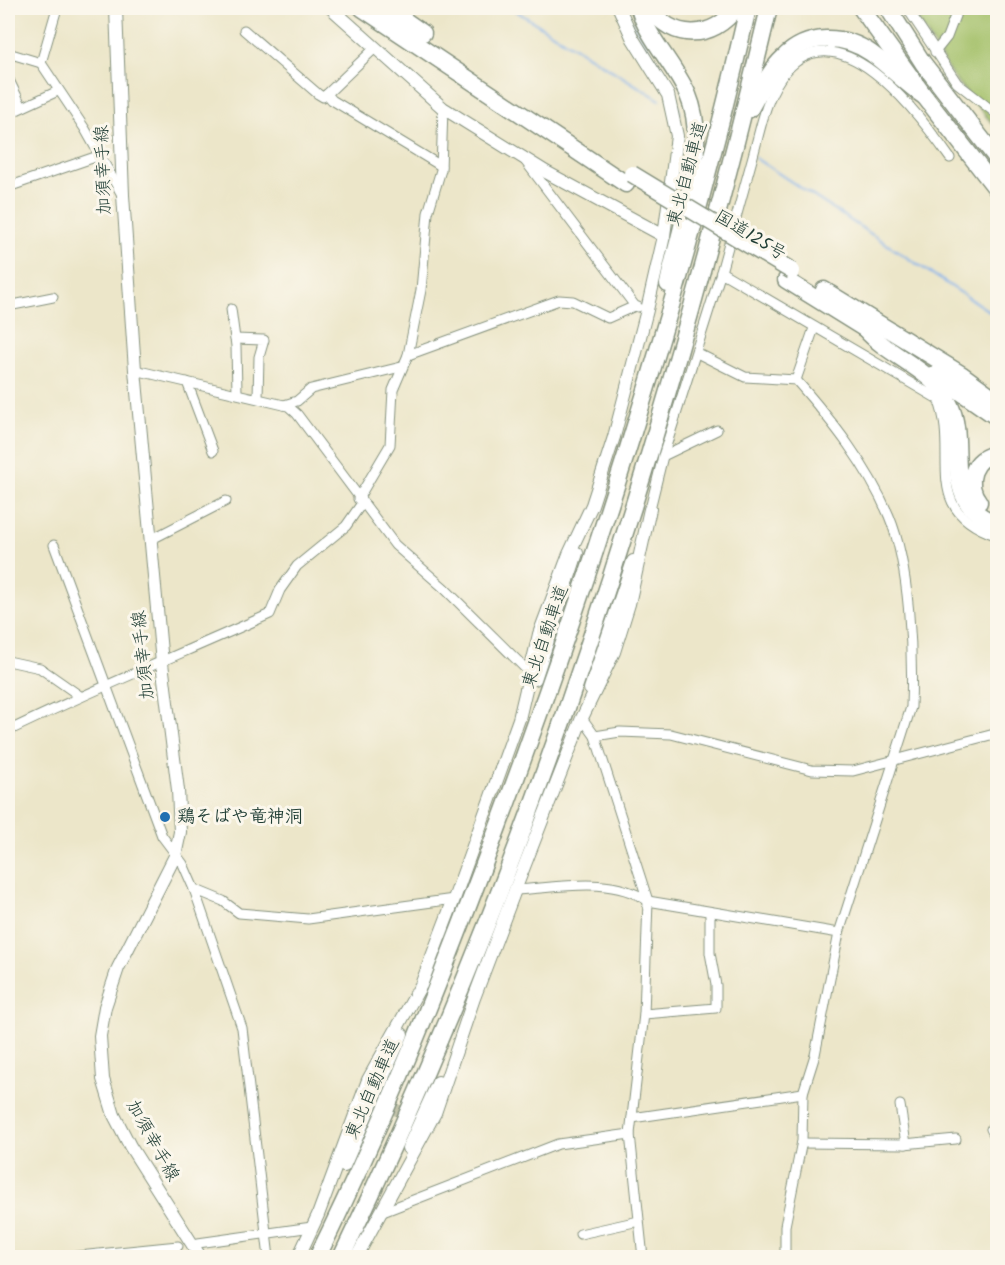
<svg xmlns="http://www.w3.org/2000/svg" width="1005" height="1265" font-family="Kalam,'Klee One',sans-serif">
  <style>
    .green { fill: #a2bf66; stroke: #607e4d; stroke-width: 1.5 }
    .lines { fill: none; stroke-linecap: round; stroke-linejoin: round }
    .stream { stroke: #81b1ec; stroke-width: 2 }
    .secondary-tunnel { stroke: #c3c4ab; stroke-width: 12; stroke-dasharray: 12 6; stroke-linecap: butt }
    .street-casing { stroke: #86927e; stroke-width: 11 }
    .secondary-casing { stroke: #86927e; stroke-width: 14 }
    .highway-casing { stroke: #86927e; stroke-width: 19 }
    .street { stroke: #fff; stroke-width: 9 }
    .secondary { stroke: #fff; stroke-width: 12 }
    .highway { stroke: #fff; stroke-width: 16 }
    .highway-bridge-casing { stroke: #86927e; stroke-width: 19; stroke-linecap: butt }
    .highway-bridge { stroke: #fff; stroke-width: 16 }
    .poi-dot { fill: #1f6fb2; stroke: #fbf7ec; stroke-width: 2 }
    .labels { text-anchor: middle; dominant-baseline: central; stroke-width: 6; stroke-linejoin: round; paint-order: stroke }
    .street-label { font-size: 18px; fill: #1f3d34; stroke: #fbf7ec }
    .poi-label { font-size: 18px; font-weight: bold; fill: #1f3d34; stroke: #fbf7ec; text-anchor: start }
  </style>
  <rect width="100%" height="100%" fill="#fbf7ec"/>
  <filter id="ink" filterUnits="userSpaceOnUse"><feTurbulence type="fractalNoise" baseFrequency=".0167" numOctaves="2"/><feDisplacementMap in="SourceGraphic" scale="12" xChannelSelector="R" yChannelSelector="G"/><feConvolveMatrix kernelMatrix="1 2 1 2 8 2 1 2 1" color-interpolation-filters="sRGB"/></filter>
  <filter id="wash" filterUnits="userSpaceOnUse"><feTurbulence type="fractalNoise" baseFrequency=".008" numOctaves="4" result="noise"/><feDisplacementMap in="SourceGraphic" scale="24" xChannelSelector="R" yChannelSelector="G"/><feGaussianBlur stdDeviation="1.35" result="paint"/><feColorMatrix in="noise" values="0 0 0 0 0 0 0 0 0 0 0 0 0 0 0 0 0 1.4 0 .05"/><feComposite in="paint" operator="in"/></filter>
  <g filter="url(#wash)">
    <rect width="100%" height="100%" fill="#ece6c9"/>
    <!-- green -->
    <path class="green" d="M911,8H997V129L953,77Z"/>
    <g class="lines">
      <!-- stream -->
      <g class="stream">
        <path d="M511,8L660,100"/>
        <path d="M631,21L668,80L680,113"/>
        <path d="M755,158L998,317"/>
      </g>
    </g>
  </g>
  <g filter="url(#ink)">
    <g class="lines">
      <!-- secondary-tunnel -->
      <path class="secondary-tunnel" d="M377,1100L417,1120"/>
      <defs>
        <g id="street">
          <path d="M57,8L41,63L85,129L121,193"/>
          <path d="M907,8L957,83L998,115"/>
          <path d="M244,30L318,94L323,97L327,94"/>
          <path d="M375,48L327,94L332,100L441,166"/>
          <path d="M935,52L947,37L958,8"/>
          <path d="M8,53L41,63"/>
          <path d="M8,78L22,107"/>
          <path d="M8,114L58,91"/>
          <path d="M526,162L635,306L638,307"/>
          <path d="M8,187L101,155"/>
          <path d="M721,272C732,233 742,195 753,156C760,131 765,101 780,79C835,0 919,114 950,158"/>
          <path d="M8,306L53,297"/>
          <path d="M231,309L236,346L237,393"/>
          <path d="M235,339L264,340L259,357L258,397"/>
          <path d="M697,353L745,377L796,380C833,422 867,465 889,516C910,566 913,653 911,707L839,933L815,1055L803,1093L802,1141L785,1226V1258"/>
          <path d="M408,355L559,300L573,301L608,318L635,306"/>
          <path d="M135,370L288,406L297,414L395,545L444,588L534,677"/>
          <path d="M796,380L814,328"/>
          <path d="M187,382L213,451"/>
          <path d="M284,405L297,401L311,389L401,367"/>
          <path d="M663,456L717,430"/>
          <path d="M358,499L390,445L393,390L408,355L421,290L428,213L441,170L443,108"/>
          <path d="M650,509L663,456L721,272L938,399C961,455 918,510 998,536"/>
          <path d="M150,540L226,501"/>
          <path d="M54,545L162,836L183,864L194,889L242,1028L269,1258"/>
          <path d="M8,661L40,668L80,696"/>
          <path d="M582,718L595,736L648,901L644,1014L630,1134L643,1258"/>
          <path d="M8,731C94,689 183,653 270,614L280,590L297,566L346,526L362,503"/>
          <path d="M595,736L620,732L671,734L812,770L853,771L998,733"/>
          <path d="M194,889L223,901L239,913L308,919L454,899"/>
          <path d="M515,890C558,888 610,875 648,901L839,933"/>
          <path d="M644,1014L716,1008V985L710,953V912"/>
          <path d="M900,1105L906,1144"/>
          <path d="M632,1118L803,1093"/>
          <path d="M998,1118L991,1129L998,1142"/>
          <path d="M802,1143L904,1144L956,1139"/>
          <path d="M380,1213L558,1144L630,1134"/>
          <path d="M580,1234L639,1221"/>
          <path d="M198,1243L312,1227"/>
          <path d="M59,1258L178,1246"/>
        </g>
        <g id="secondary">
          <path d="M116,8L123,195L135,370L162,663L178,790L180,832L175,856L118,968L105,1007L100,1036L103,1079L114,1115L130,1146L201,1258"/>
          <path d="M331,8L443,108L546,172L664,236"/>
          <path d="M535,679L577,553"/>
          <path d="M590,689L633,561"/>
          <path d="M408,1148L438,1082"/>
          <path d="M344,1166L402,1034"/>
          <path d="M298,1258L318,1215L368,1080L421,985L454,899L519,719L539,634L569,554L592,505L614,437L647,310L664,236L677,136L668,95L633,39L619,8"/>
          <path d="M356,1258L435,1113L474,998L515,890L582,718L614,652L629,604L650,509"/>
        </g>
        <g id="highway">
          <path d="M362,8L626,184"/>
          <path d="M387,8L423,33"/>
          <path d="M639,8C648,39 675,65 688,95C711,149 679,229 668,284"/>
          <path d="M650,8C672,41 713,40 736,8"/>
          <path d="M861,8L925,97L998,191"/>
          <path d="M888,8L923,63L998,160"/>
          <path d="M750,109C760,92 769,71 783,58C807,33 844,34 871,53C890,67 906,84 925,97"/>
          <path d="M786,280L873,334"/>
          <path d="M824,290L961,374L998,401"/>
          <path d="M865,329C890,358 934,369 950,405C969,446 937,504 998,524"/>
          <path d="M935,374L998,418"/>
          <path d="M979,502C965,484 972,456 998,454"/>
          <path d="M317,1258C397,1096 461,929 523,759C612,513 690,263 748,8"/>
          <path d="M341,1258C533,860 667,436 769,8"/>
        </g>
      </defs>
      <!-- street casing -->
      <use href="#street" class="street-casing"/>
      <!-- secondary casing -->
      <use href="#secondary" class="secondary-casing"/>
      <!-- highway casing -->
      <use href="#highway" class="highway-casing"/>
      <!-- street -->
      <use href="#street" class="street"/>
      <!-- secondary -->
      <use href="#secondary" class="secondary"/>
      <!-- highway -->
      <use href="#highway" class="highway"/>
      <defs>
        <path id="highway-bridge" d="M632,174L792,271"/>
      </defs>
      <!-- highway-bridge casing -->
      <use href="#highway-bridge" class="highway-bridge-casing"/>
      <!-- highway-bridge -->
      <use href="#highway-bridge" class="highway-bridge"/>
    </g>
  </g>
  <!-- markers -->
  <circle class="poi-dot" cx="165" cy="817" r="6"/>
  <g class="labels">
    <!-- street labels -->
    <g class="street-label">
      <text transform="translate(104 170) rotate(-92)">加須幸手線</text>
      <text transform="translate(688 174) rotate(-75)">東北自動車道</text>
      <text transform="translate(750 236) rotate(31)">国道125号</text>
      <text transform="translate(546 637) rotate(-71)">東北自動車道</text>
      <text transform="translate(144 655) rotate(-96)">加須幸手線</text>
      <text transform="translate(373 1089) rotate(-66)">東北自動車道</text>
      <text transform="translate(152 1141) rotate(61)">加須幸手線</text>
    </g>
    <!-- poi labels -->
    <g class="poi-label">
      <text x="177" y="817">鶏そばや竜神洞</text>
    </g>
  </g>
  <!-- margin -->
  <rect width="1005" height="1265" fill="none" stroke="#fbf7ec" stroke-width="30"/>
</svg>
